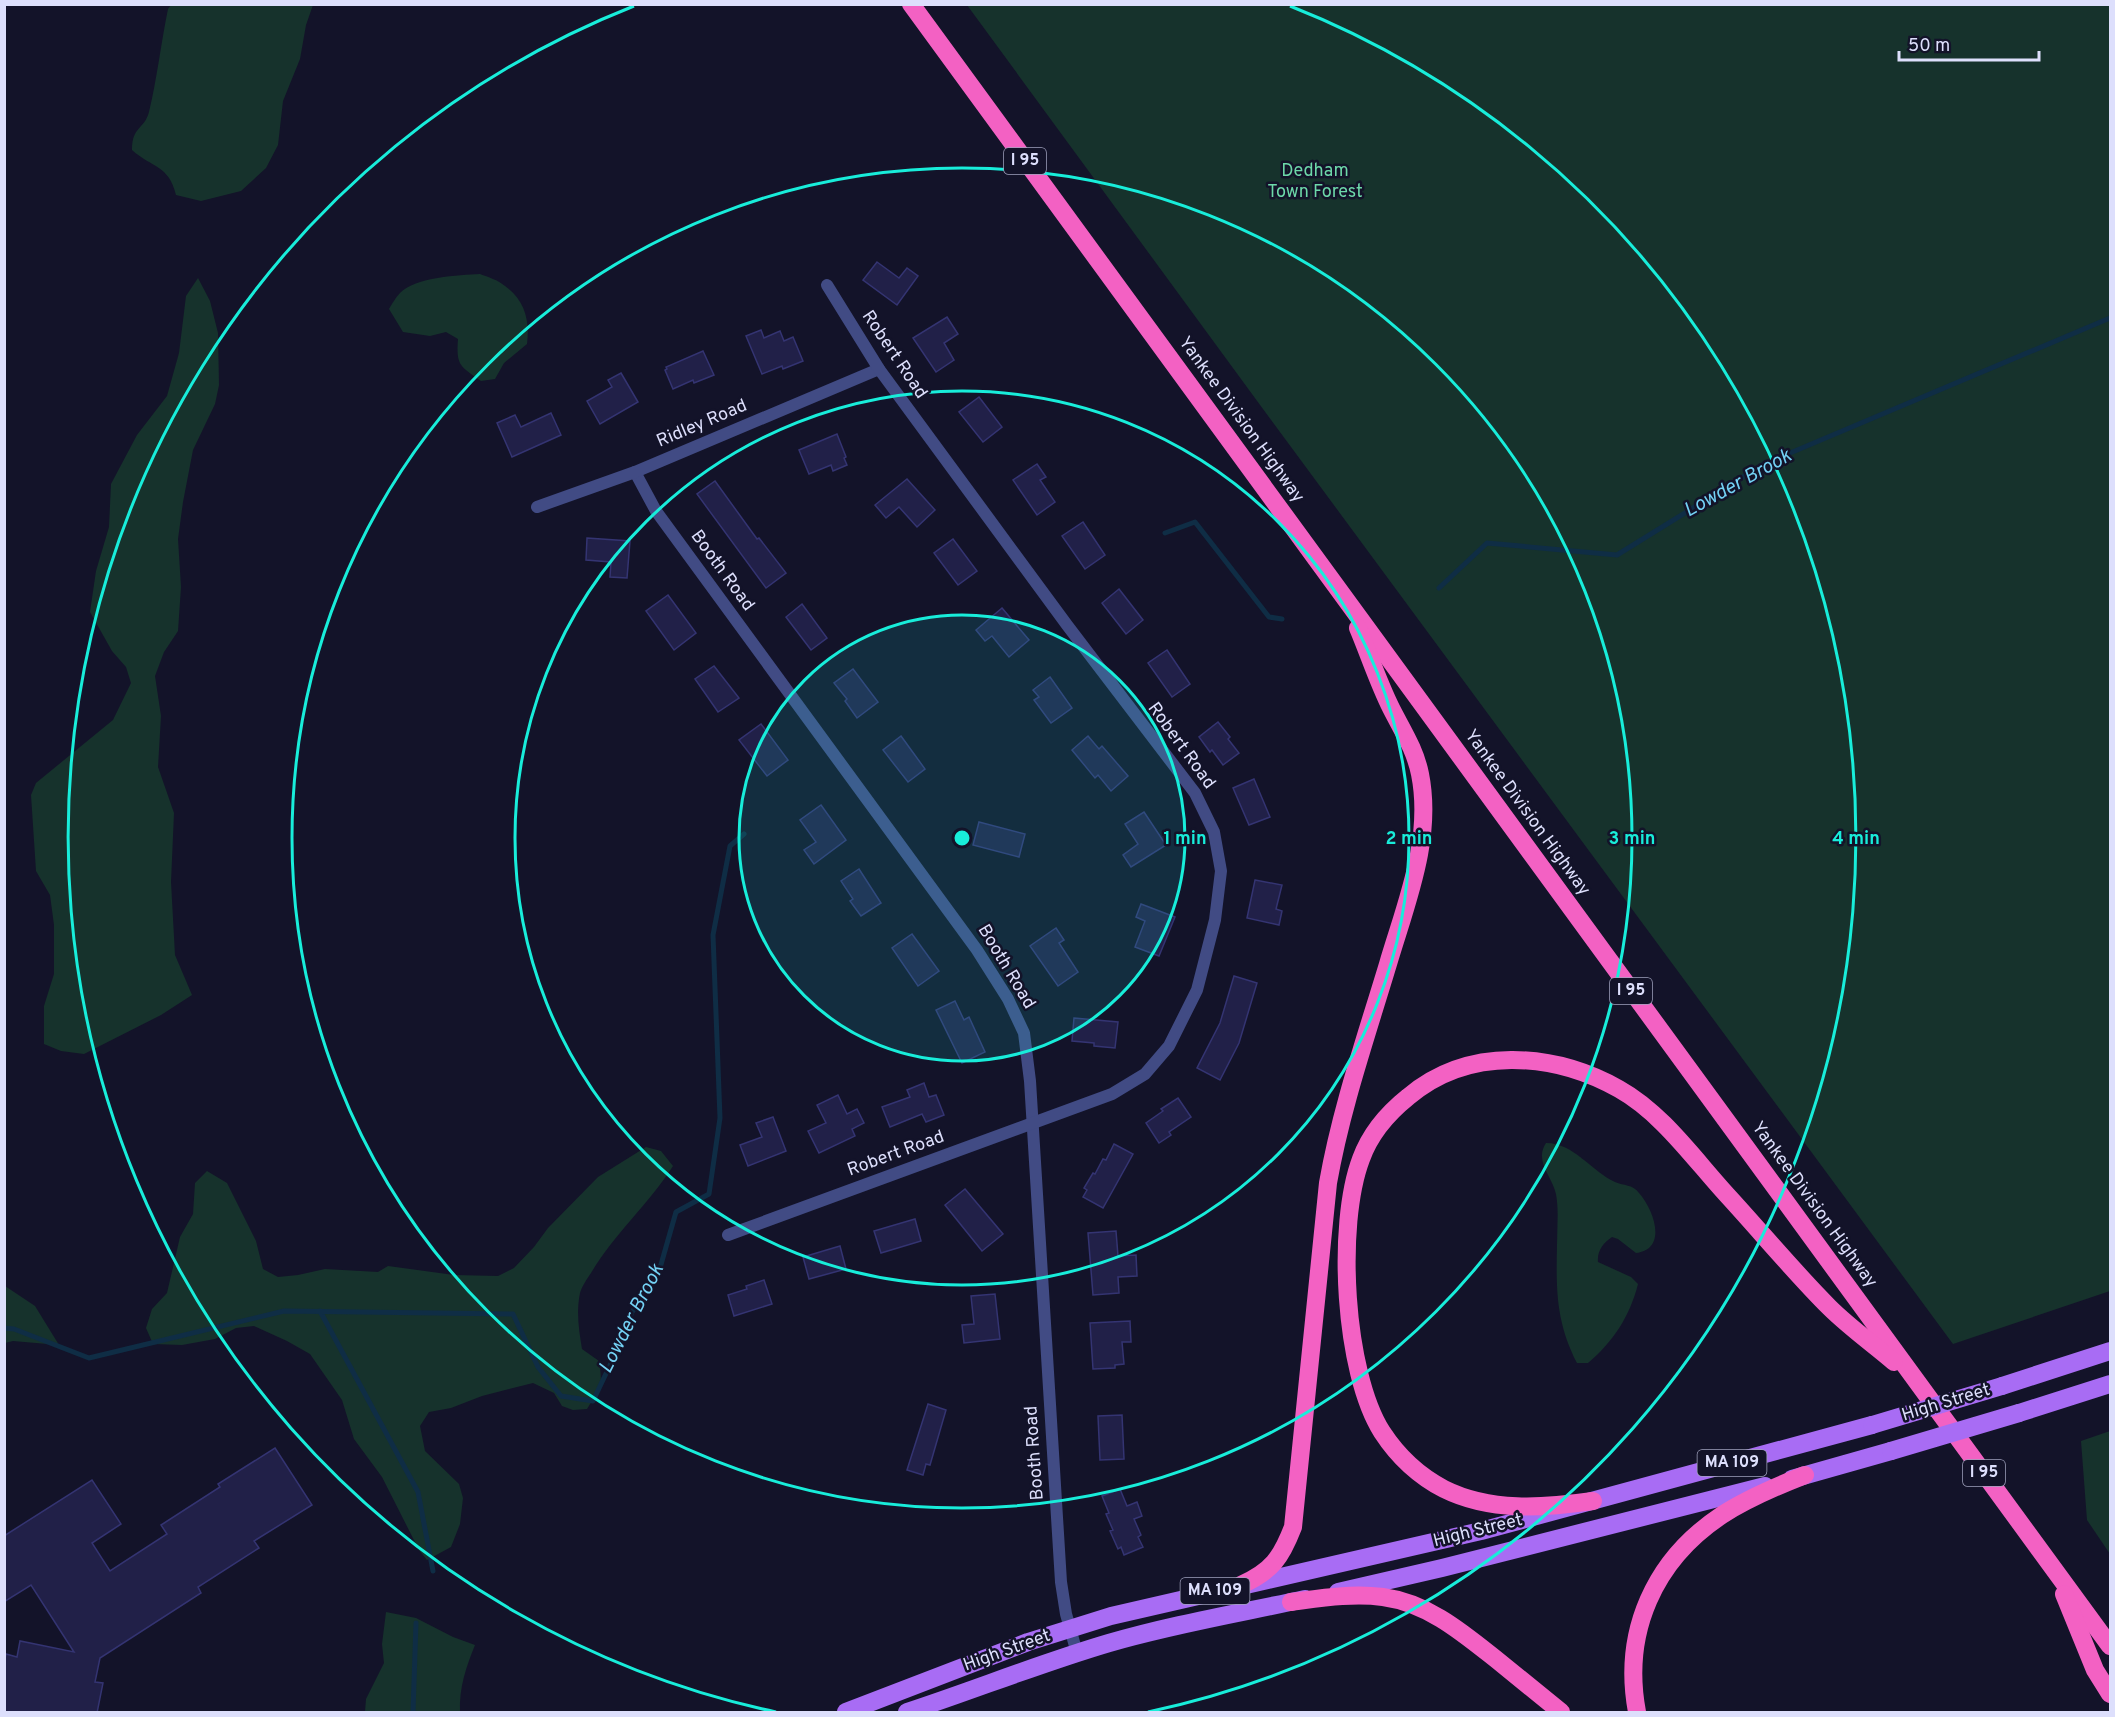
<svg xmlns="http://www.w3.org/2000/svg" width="2115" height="1717" font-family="Overpass,sans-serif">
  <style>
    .green { fill: #16322c }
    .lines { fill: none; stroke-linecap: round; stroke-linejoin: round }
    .stream { stroke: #0f2d45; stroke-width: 5 }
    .building { fill: #212048; stroke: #343472; stroke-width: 1.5 }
    .street { stroke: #414b84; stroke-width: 12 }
    .primary { stroke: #a86cf4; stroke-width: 18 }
    .highway { stroke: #f361c3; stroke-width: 18 }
    .primary-bridge { stroke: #a86cf4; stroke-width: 18 }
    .ring { fill: none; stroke: #18edda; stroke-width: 3 }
    .labels { text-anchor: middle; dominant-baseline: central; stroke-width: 5; stroke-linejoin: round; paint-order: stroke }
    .shield { fill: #131329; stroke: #a0a2bd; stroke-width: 1.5 }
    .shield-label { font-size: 16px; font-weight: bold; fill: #dddffc }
    .park-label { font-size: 18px; fill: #6dd8a9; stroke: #131329 }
    .street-label { font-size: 18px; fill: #dddffc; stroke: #131329 }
    .water-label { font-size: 20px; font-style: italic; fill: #73d1f4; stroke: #131329 }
    .centre { fill: #18edda; stroke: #131329; stroke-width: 3 }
    .ring-label { font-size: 18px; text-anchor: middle; font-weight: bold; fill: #18edda; stroke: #131329; stroke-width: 5; stroke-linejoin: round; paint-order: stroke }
  </style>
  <rect width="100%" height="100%" fill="#131329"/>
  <!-- green -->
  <g class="green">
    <path d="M171,5H313L306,25L300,59L283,101L278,145L266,168L241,191L201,201L176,195C169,165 152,168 132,150C132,126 144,130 149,112C157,79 161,43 168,9Z"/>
    <path d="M967,5H2110V1291L1953,1344L1263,409Z"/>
    <path d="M480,274C488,277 498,280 505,286C525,300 530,321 527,344L504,363L495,379L481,381C460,366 456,366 458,339L446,332L430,336L403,332L389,309C392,304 396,297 400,293C415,277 459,275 480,274Z"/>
    <path d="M198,278L210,301L218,333L219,385L215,404L193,450L183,502L178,539L181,587L178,631L164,652L155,676L161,716L158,767L174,813L171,882L175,955L192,995L161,1015L84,1054L61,1051L44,1044V1006L54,974V925L50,895L36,871L31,795L36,783L113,720L131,683L126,667L112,651L90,612L96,571L109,527L111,484L137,435L167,396L179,353L186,296Z"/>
    <path d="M1546,1143C1574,1143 1591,1171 1615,1182C1624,1186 1632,1184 1639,1193C1654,1210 1668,1249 1636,1253L1618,1239L1612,1237C1603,1243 1597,1251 1598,1262L1631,1277L1638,1284C1630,1316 1613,1342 1588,1363H1577C1556,1322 1556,1290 1557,1245C1557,1228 1559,1211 1556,1194C1552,1176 1534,1161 1546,1143Z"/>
    <path d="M646,1147L661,1151L673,1166C649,1204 614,1234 591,1273C587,1279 582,1286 580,1293C576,1313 579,1330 582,1349L599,1361C603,1387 601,1387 587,1409L573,1410L562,1406L554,1393L533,1383L482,1396L451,1408L429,1412L420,1426L425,1451L459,1484L463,1498L460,1524L451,1547L427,1560L419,1550L382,1477L354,1439L342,1400L310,1354L287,1341L254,1326L236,1328L215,1339L182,1345L153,1344L146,1328L152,1309L167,1293L180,1237L193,1214L195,1183L207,1171L227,1183L256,1241L263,1269L278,1277L298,1275L325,1269L378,1272L388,1266L454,1275L498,1276L514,1268L534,1247L548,1228L598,1177Z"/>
    <path d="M5,1286L35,1306L59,1345L13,1341L5,1343Z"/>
    <path d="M2110,1431V1554L2087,1520L2081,1441Z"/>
    <path d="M386,1612L416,1618L453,1637L475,1645C466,1667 459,1688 460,1712H365L366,1699L384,1663L382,1644Z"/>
  </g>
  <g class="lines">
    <!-- stream -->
    <g class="stream">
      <path d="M1165,533L1195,522L1269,617L1282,619"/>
      <path d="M1439,588L1487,543L1617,555L1764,464L2110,318"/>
      <path d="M320,1311L418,1492L433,1571"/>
      <path d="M4,1328L14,1329L89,1358L284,1311L513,1314L538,1367L561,1396L593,1401L611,1363L632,1312L658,1275L676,1212L709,1194L720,1118L713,935L730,846L744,834"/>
      <path d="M413,1712L416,1623"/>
    </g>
  </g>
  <!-- building -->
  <g class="building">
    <path d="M877,262L899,278L907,268L918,276L897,305L863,280Z"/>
    <path d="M947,317L958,334L944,343L954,360L936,372L913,338Z"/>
    <path d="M761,330L764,338L780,331L784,341L793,337L803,361L783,369L782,366L762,374L746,336Z"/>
    <path d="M703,351L714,375L694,383L693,380L673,389L665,370L667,369L666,367Z"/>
    <path d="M621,373L638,402L600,424L587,401L612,387L608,380Z"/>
    <path d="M979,397L1002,427L983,442L959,412Z"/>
    <path d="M551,413L561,435L512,457L497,423L515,415L521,427Z"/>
    <path d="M837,434L846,457L844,458L847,465L833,471L831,465L809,474L799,450Z"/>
    <path d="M1037,464L1046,477L1040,480L1055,502L1037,515L1013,480Z"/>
    <path d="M907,479L935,510L917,527L899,507L886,518L875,505Z"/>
    <path d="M715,481L757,539L759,538L786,573L766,588L697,494Z"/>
    <path d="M1083,522L1105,555L1085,569L1062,536Z"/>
    <path d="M587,538L630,541L627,578L610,577L611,562L586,560Z"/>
    <path d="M953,539L977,571L958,585L934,553Z"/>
    <path d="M1119,589L1143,620L1126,634L1102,603Z"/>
    <path d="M668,595L696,633L674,650L646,611Z"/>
    <path d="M802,604L827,638L811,650L786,617Z"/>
    <path d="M1002,608L1029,640L1009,657L992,636L985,641L976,630Z"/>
    <path d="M1167,650L1190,684L1172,697L1148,663Z"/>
    <path d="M714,666L739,698L718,712L695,679Z"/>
    <path d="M853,669L878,702L857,718L845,701L847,699L834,683Z"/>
    <path d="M1050,677L1072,708L1051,723L1034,700L1039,697L1033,690Z"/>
    <path d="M1218,722L1230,737L1228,739L1239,753L1223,765L1212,750L1210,752L1199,737Z"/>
    <path d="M761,724L788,760L767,776L739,740Z"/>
    <path d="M901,736L925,769L908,782L883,750Z"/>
    <path d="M1088,736L1099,749L1102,746L1128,776L1111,791L1098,775L1095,778L1072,750Z"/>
    <path d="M1254,779L1270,817L1249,825L1233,788Z"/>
    <path d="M821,805L846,840L814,864L804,850L816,842L800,820Z"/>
    <path d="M1144,812L1166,845L1131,867L1123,855L1138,844L1125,824Z"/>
    <path d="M979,822L1025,834L1019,857L973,845Z"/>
    <path d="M859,869L881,903L861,916L850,901L853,899L841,881Z"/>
    <path d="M1255,880L1282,885L1276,909L1282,911L1279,925L1247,918Z"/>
    <path d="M1141,904L1175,917L1159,956L1135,947L1145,921L1136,917Z"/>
    <path d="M1056,928L1064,940L1059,943L1078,972L1058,986L1030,946Z"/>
    <path d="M912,934L939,971L918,986L892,948Z"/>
    <path d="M1234,976L1257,983L1239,1043L1220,1080L1197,1068L1220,1023Z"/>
    <path d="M955,1001L964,1020L969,1017L985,1052L962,1063L936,1010Z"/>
    <path d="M1074,1018L1118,1022L1115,1048L1094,1046V1043L1072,1041Z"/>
    <path d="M924,1083L929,1097L936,1095L944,1115L926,1122L922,1114L890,1127L882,1107L910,1097L907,1090Z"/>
    <path d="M838,1095L847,1114L857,1109L864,1123L852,1129L855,1136L819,1153L808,1131L826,1123L817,1105Z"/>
    <path d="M1178,1098L1191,1117L1169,1132L1171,1135L1159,1143L1146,1123L1163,1111L1161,1109Z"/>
    <path d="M773,1117L786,1151L748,1166L740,1145L762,1137L756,1123Z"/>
    <path d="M1114,1144L1133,1154L1103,1208L1083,1197L1087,1190L1084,1188L1093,1173L1095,1174L1103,1159L1106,1160Z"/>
    <path d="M965,1189L1003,1234L982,1251L945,1205Z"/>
    <path d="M915,1219L921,1241L881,1253L874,1231Z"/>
    <path d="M1116,1231L1118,1256L1136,1255L1137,1276L1118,1277L1119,1293L1093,1295L1088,1233Z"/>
    <path d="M840,1246L846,1269L809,1279L803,1257Z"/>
    <path d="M764,1280L772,1304L734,1316L728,1295L747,1289L746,1286Z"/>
    <path d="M995,1294L1000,1339L964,1343L962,1325L974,1324L971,1296Z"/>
    <path d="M1130,1321L1131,1342H1122L1124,1364L1115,1365V1368L1093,1369L1090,1323Z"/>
    <path d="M928,1404L946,1410L930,1465L926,1464L923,1475L907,1470Z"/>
    <path d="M1122,1415L1124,1459L1100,1460L1098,1416Z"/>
    <path d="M275,1448L312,1505L254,1541L259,1548L198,1587L201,1593L100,1658L95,1682L103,1683L97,1713H4V1663L6,1654L17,1657L20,1641L74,1652L31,1585L4,1602V1536L92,1480L121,1524L92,1543L110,1571L167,1534L161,1525L220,1487L218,1484Z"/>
    <path d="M1120,1489L1127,1506L1137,1502L1142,1516L1134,1519L1141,1535L1138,1537L1143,1547L1124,1555L1121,1547L1118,1549L1110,1531L1113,1530L1106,1514L1109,1513L1102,1496Z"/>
  </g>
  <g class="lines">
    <!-- street -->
    <g class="street">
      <path d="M635,472L656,511L977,950L1008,999L1024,1033L1030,1081L1061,1582L1066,1614L1077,1653"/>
      <path d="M537,507L635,472L879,369"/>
      <path d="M728,1235L1112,1094L1145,1074L1169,1046L1197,990L1215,920L1221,871L1214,832L1195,793L1067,625L879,369L827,285"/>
    </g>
    <!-- primary -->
    <g class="primary">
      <path d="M2002,1386L2110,1351"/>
      <path d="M2019,1413L2110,1384"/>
      <path d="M1792,1479L1891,1451"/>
      <path d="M1338,1592L1442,1568L1765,1486"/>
      <path d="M846,1712L1028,1642L1111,1616L1481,1531L1872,1425"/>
      <path d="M907,1712C974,1690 1041,1663 1109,1643C1174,1624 1240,1613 1305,1599"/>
    </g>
    <!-- highway -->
    <g class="highway">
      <path d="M911,4L2110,1646"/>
      <path d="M1593,1501C1543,1508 1490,1512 1444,1489C1419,1476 1397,1455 1382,1432C1344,1372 1336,1225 1361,1159C1370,1134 1388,1113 1408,1097C1468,1046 1553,1052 1619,1089C1662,1113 1694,1159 1727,1195C1761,1232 1794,1272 1829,1307C1849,1327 1873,1344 1894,1362"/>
      <path d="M1241,1585C1272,1571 1281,1558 1293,1527L1328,1183C1341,1109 1366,1037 1388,964C1406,903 1433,839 1420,774C1415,749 1402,730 1391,708C1378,682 1369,654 1358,628"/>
      <path d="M2064,1594L2095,1670L2110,1694"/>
      <path d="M1291,1602C1322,1598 1352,1593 1383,1597C1428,1603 1463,1633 1497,1660C1519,1678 1540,1695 1561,1712"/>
      <path d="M1637,1712C1622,1632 1654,1560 1722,1515C1748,1498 1777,1486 1805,1475"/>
    </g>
    <!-- primary-bridge -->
    <g class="primary-bridge">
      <path d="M1872,1425L2002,1386"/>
      <path d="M1891,1451L2019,1413"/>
    </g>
  </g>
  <!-- distance rings -->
  <circle cx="962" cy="838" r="223" fill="#18edda" fill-opacity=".12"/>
  <g class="ring">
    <circle cx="962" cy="838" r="223"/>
    <circle cx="962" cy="838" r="447"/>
    <circle cx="962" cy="838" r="670"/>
    <path d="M776 1712A894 894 0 0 1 634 6M1290 6A894 894 0 0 1 1148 1712"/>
  </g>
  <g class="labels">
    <!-- shield labels -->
    <g class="shield">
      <rect x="1004" y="148" width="42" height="26" rx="4.5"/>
      <rect x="1610" y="978" width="42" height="26" rx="4.5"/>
      <rect x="1697.5" y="1450" width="69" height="26" rx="4.5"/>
      <rect x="1963" y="1460" width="42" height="26" rx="4.5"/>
      <rect x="1180.5" y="1578" width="69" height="26" rx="4.5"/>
    </g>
    <g class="shield-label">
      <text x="1025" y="161">I 95</text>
      <text x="1631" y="991">I 95</text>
      <text x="1732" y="1463">MA 109</text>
      <text x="1984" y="1473">I 95</text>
      <text x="1215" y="1591">MA 109</text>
    </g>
    <!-- park labels -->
    <g class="park-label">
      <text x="1315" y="171">Dedham<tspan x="1315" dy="21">Town Forest</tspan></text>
    </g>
    <!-- street labels -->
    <g class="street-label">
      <text transform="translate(894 355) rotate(56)">Robert Road</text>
      <text transform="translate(1241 420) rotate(54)">Yankee Division Highway</text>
      <text transform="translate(702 424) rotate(-23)">Ridley Road</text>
      <text transform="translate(722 571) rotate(54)">Booth Road</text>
      <text transform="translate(1181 746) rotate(54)">Robert Road</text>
      <text transform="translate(1527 813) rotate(54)">Yankee Division Highway</text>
      <text transform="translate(1006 967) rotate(59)">Booth Road</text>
      <text transform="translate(896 1154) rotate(-20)">Robert Road</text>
      <text transform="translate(1814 1205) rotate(54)">Yankee Division Highway</text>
      <text transform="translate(1946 1403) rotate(-17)">High Street</text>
      <text transform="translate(1035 1453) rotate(-94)">Booth Road</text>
      <text transform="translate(1478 1531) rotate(-14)">High Street</text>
      <text transform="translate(1007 1651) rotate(-20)">High Street</text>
    </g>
    <!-- water labels -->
    <g class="water-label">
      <text transform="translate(1738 484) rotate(-29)">Lowder Brook</text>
      <text transform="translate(632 1319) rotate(-63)">Lowder Brook</text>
    </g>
  </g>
  <circle cx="962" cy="838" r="9" class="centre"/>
  <g class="ring-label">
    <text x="1185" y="844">1 min</text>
    <text x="1409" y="844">2 min</text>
    <text x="1632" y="844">3 min</text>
    <text x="1856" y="844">4 min</text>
  </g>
  <!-- border -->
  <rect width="2115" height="1717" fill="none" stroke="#dddffc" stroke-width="12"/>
  <!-- scale -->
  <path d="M1899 51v9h140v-9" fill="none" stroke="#dddffc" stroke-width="3"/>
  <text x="1908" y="51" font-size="18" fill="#dddffc" stroke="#131329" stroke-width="4.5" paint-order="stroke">50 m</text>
</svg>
